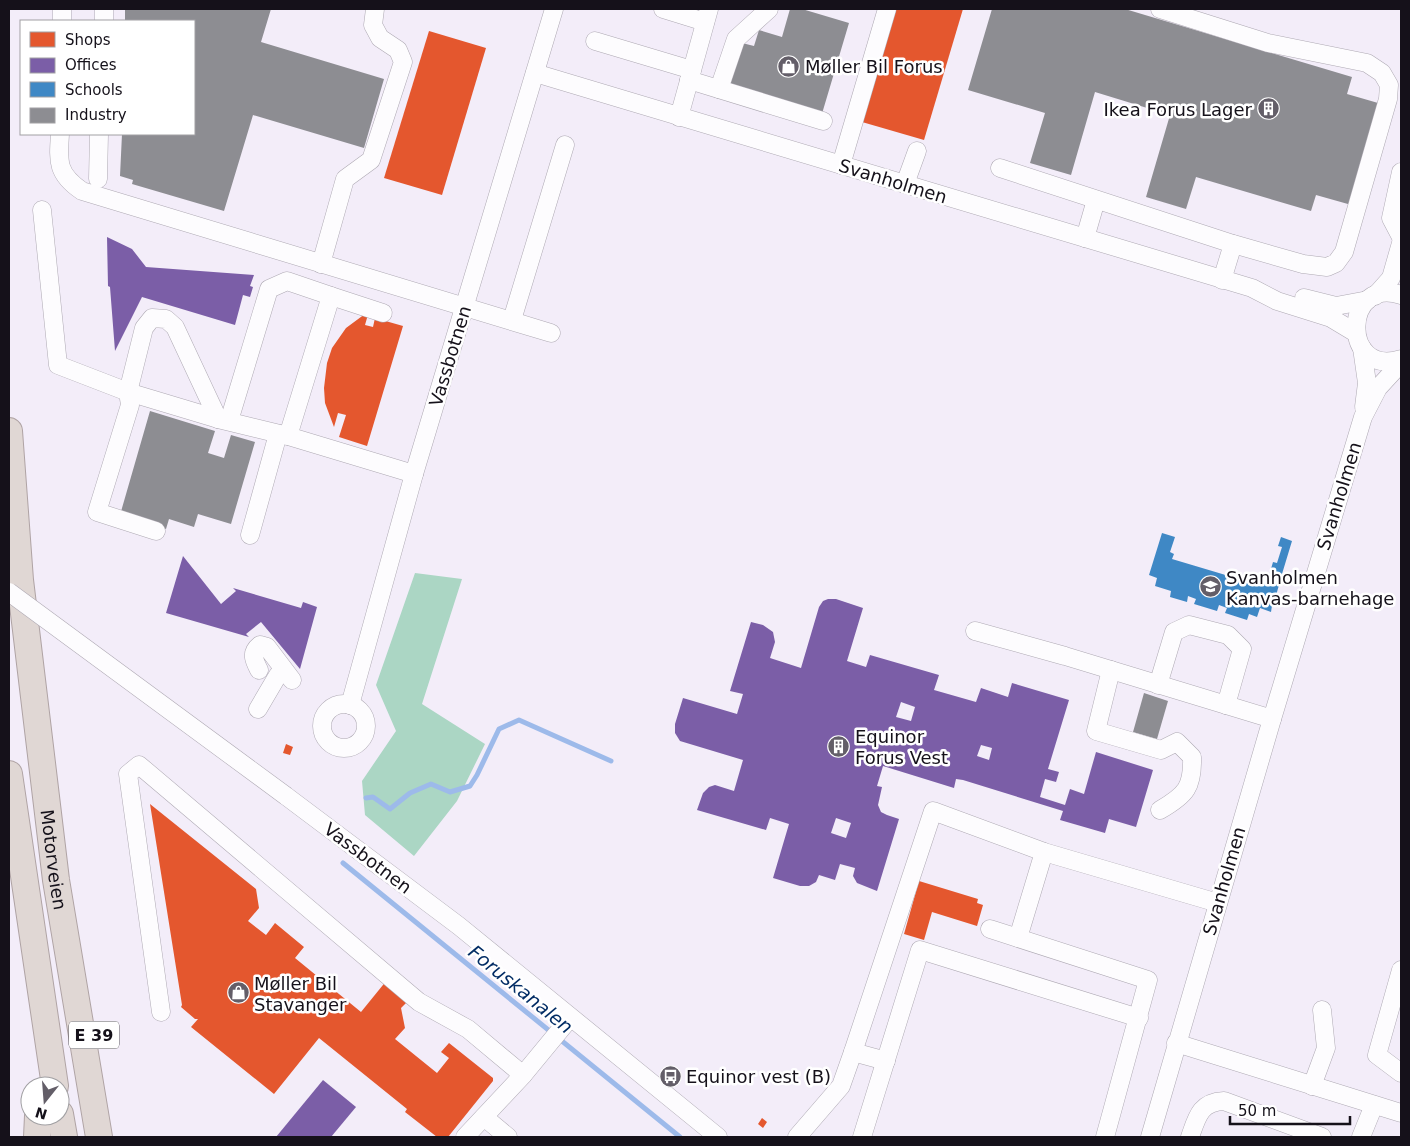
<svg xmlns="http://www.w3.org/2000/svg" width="1410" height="1146" font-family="'DejaVu Sans',sans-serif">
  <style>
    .forest { fill: #abd6c4 }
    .shops { fill: #e4572e }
    .offices { fill: #7b5ea7; fill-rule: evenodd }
    .schools { fill: #3f88c5 }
    .industry { fill: #8d8d92 }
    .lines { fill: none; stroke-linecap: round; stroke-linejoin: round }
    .stream { stroke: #9dbaea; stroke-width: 5 }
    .minor-casing { stroke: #aea9b3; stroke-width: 19 }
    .highway-casing { stroke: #afa3a4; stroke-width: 28 }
    .minor { stroke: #fdfcfe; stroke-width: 18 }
    .highway { stroke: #e0d7d4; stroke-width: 26 }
    .minor-bridge-casing { stroke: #aea9b3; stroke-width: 19; stroke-linecap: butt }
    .minor-bridge { stroke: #fdfcfe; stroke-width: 18 }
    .labels { text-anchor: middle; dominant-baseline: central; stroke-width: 5; stroke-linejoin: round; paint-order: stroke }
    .shield { fill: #fff; stroke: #5b585f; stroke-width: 1 }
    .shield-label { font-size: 16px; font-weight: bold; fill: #15111a }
    .poi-label { font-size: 18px; fill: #15111a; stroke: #fff; text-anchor: start }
    .street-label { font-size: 18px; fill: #15111a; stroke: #fff }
    .water-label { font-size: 19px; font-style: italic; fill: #032d65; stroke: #fff }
  </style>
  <rect width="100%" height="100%" fill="#f3edf9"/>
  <!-- forest -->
  <path class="forest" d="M415,573L462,579L422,704L485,744L457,801L414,856L365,815L362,781L396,731L376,685Z"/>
  <!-- shops -->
  <g class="shops">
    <path d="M896,9H963L924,140L862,122Z"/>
    <path d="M429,31L486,48L442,195L384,178Z"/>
    <path d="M369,311L365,325L373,327L375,318L403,326L367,446L339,437L346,415L338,413L334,427L325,403L324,388L327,363L332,348L346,328Z"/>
    <path d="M286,744L293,747L290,755L283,753Z"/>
    <path d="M150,804L256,889L259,908L248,921L266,935L275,923L304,947L295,958L361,1012L387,980L410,999L401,1008L405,1028L395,1039L437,1073L449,1058L441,1052L449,1043L493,1078V1081L448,1137H437L405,1112L407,1109L319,1038L274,1094L191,1027L198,1019H195L181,1007L182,1005Z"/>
    <path d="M919,881L978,899L977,903L983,905L977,926L932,912L924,940L904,934Z"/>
    <path d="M762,1118L767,1122L763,1128L758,1124Z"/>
  </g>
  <!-- offices -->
  <g class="offices">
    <path d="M107,237L132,249L146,267L254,275L250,286L253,287L250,297L243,295L235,325L142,297L115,351L110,287L108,286Z"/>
    <path d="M183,556L221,604L236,591L233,588L301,608L303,602L317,607L300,669L261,622L246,634L249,637L166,613Z"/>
    <path d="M828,599H836L863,608L847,661L866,667L870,655L939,675L934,690L976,702L981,688L1008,697L1012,683L1069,700L1048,769L1059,772L1056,782L1045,779L1040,797L1065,805L1070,789L1084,794L1096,752L1153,770L1136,827L1109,819L1105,833L1060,820L1063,811L963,780L956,779L954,788L883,766L877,786L882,787L878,805L881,812L887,815L899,819L877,891L857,883L853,876L855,868L840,864L835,880L819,875L816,882L809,886H800L773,878L789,824L770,818L766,830L697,810L703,793L709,787L715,785L734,791L743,760L680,741L675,733V724L683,698L737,714L743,694L730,691L751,622L763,625L773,632L775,642L770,658L801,668L819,607L823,601ZM901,702L915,707L911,721L896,717ZM981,745L992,748L989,760L977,756ZM836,818L851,823L846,838L831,833Z"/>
    <path d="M323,1080L356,1107L331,1137H276Z"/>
  </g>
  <!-- schools -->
  <path class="schools" d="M1162,533L1175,537L1170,552L1174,554L1172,559L1249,582L1251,577L1262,580L1263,577L1268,579L1273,562L1277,563L1282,547L1278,546L1281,537L1292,541L1282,574L1285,575L1281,586L1279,585L1275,599H1273L1271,612L1260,608L1257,617L1249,614L1247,620L1225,613L1227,608L1219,605L1217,611L1194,604L1196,599L1188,596L1187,602L1170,597L1171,591L1155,586L1157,578L1149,575Z"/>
  <!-- industry -->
  <g class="industry">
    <path d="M125,9H271L261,42L384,79L364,148L253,115L224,211L132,184L133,180L120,176L122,134H194V21H125Z"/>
    <path d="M790,9H802L849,23L821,117L729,89L742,43L754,46L759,30L782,37Z"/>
    <path d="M992,9H1125L1352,77L1347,94L1385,105L1355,206L1316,195L1311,211L1196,177L1186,209L1146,197L1170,115L1095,92L1071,175L1030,163L1045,113L968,90Z"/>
    <path d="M150,411L215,431L208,453L224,458L231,435L255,442L231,524L198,514L194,527L169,519L166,529L120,515Z"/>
    <path d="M1144,693L1168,701L1157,739L1133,732Z"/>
  </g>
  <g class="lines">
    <!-- stream -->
    <g class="stream">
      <path d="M366,798L373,797L390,809L410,793L431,784L450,792L470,786L477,775L499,729L519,720L611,761"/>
      <path d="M343,863L680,1137"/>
    </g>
    <defs>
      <g id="minor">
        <path d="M663,9L705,22"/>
        <path d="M62,21V9"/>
        <path d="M104,21V9"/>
        <path d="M595,41L692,70"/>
        <path d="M535,73L1252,288L1277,301L1331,318L1356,333"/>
        <path d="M689,80L823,121"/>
        <path d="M719,89L736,39L769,9"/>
        <path d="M679,117L709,9"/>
        <path d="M60,134C58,162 57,174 82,191L551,333"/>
        <path d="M841,165L887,9"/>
        <path d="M1000,168L1233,244L1303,264L1327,267L1336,263L1344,252L1388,99L1389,85L1382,73L1367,63L1268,43L1160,9"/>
        <path d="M1401,172L1391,218L1401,237"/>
        <path d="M98,179L99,134"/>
        <path d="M905,184L917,151"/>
        <path d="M42,210L58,365L128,392L218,419L288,436L414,474"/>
        <path d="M1085,238L1096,200"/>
        <path d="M321,264L345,179L371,160L403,62L398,50L380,38L373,25L375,9"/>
        <path d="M1222,280L1233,244"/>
        <path d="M1401,295C1343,275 1340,378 1401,359"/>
        <path d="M331,296L383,313"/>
        <path d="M1375,296L1391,278L1401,243"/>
        <path d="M1304,298L1336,306L1368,300"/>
        <path d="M512,320L565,145"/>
        <path d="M1362,348L1367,383L1364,407"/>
        <path d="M229,421L269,289L287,281L331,296L288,436"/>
        <path d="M156,531L97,512L130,405L128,392L144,328L152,318L166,319L175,327L218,419"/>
        <path d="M250,535L278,434"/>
        <path d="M975,631L1065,656L1272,719"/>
        <path d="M259,670C254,660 250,653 260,645L267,647L292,680"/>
        <path d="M1111,670L1096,731L1161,750L1177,742L1192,757C1193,787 1186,795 1160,810"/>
        <path d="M1158,685L1174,632L1189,625L1228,635L1242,649L1226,705"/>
        <circle cx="344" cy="726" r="22"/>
        <path d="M350,705L414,474L554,9"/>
        <path d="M258,709L278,675"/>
        <path d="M286,796L459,926L718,1137"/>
        <path d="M990,929L1148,980L1105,1137"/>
        <path d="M1018,938L1044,852"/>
        <path d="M1401,970L1377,1055L1401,1073"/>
        <path d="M161,1012L128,774L139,765L419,1002L468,1029L523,1075"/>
        <path d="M1176,1043L1401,1113"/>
        <path d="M853,1052L886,1061"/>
        <path d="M1312,1086L1326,1048L1322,1010"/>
        <path d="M484,1117L508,1137"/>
        <path d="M465,1137L523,1075L570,1018"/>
        <path d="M797,1137L841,1086L853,1052L933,811L1044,852L1218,903"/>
        <path d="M862,1137L920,950L1139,1018"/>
        <path d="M1150,1137L1272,719L1363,417L1378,388L1401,363"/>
        <path d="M1190,1137C1197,1117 1200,1102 1224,1101L1322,1137"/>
        <path d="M1361,1137L1374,1105"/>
      </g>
      <g id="highway">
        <path id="s1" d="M9,431L20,580L56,880L99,1137"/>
        <path d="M9,774L55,1086"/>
        <path d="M60,1114L64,1137"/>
        <path d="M37,1137L38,1116"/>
      </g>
    </defs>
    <!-- minor casing -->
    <use href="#minor" class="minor-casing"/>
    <!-- highway casing -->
    <use href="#highway" class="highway-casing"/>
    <!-- minor -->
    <use href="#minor" class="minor"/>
    <!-- highway -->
    <use href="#highway" class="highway"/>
    <defs>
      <path id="minor-bridge" d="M9,592L286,796"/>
    </defs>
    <!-- minor-bridge casing -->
    <use href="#minor-bridge" class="minor-bridge-casing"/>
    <!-- minor-bridge -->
    <use href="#minor-bridge" class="minor-bridge"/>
  </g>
  <!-- icons -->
  <defs>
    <symbol id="shop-disc" viewBox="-11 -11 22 22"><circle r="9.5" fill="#635e68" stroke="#fff"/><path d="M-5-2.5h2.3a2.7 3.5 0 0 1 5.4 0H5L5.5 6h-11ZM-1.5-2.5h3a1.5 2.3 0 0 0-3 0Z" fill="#fff"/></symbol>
    <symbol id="building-disc" viewBox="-11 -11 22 22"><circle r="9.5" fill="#635e68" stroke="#fff"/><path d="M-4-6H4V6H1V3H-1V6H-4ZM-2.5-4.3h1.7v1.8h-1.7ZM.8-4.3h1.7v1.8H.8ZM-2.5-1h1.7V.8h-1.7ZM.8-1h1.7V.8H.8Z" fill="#fff"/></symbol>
    <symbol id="school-disc" viewBox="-11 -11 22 22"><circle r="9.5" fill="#635e68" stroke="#fff"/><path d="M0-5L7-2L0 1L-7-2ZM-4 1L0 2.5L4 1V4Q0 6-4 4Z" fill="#fff"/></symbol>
    <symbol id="bus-disc" viewBox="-11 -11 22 22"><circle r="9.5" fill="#635e68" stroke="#fff"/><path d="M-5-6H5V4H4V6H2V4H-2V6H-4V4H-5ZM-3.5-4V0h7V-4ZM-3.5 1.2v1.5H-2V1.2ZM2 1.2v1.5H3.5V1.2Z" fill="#fff"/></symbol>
  </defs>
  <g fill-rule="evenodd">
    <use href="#shop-disc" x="776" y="54" width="25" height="25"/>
    <use href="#building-disc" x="1256" y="96" width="25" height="25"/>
    <use href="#school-disc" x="1198" y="574" width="25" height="25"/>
    <use href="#building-disc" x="826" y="734" width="25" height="25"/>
    <use href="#shop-disc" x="226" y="980" width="25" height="25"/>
    <use href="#bus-disc" x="658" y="1064" width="25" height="25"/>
  </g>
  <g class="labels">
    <!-- shield labels -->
    <rect class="shield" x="69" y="1021.5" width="50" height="27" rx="4"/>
    <g class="shield-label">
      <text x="94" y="1035">E 39</text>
    </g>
    <!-- poi labels -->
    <g class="poi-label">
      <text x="805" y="66">Møller Bil Forus</text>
      <text x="1252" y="109" text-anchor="end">Ikea Forus Lager</text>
      <text x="1226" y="577">Svanholmen<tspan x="1226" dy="21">Kanvas-barnehage</tspan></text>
      <text x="855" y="736">Equinor<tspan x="855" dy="21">Forus Vest</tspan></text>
      <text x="254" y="983">Møller Bil<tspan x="254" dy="21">Stavanger</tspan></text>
      <text x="686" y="1076">Equinor vest (B)</text>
    </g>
    <!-- street labels -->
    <g class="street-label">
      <text transform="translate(893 181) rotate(17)">Svanholmen</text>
      <text transform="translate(450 356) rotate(-73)">Vassbotnen</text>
      <text transform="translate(1339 496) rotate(-73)">Svanholmen</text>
      <text transform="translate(368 858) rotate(37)">Vassbotnen</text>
      <text stroke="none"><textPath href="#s1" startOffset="431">Motorveien</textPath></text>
      <text transform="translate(1224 881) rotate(-74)">Svanholmen</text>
    </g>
    <!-- water labels -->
    <g class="water-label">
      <text transform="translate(521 989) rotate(39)">Foruskanalen</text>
    </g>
  </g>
  <!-- border -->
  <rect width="1410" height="1146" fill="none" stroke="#15111a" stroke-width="20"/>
  <!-- legend -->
  <rect x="20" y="20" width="175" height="115" fill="#ffffff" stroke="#a1a0a3"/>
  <rect x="30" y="32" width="25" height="15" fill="#e4572e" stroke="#a1a0a3"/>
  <text x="65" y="45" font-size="15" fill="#15111a">Shops</text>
  <rect x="30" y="58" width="25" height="15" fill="#7b5ea7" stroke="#a1a0a3"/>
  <text x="65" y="70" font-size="15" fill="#15111a">Offices</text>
  <rect x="30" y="82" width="25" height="15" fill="#3f88c5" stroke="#a1a0a3"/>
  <text x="65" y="95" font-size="15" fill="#15111a">Schools</text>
  <rect x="30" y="108" width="25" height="15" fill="#8d8d92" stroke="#a1a0a3"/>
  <text x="65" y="120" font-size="15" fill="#15111a">Industry</text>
  <!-- north arrow -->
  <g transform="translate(45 1101) rotate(197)"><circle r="24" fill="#ffffff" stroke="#a1a0a3"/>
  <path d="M0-4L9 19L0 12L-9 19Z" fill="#635e68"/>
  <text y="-8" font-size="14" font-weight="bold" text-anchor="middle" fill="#15111a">N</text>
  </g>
  <!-- scale -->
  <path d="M1230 1116v8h120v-8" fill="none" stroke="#15111a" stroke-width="2.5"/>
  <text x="1238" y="1116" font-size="15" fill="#15111a" stroke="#ffffff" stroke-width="4" paint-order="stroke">50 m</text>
</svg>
